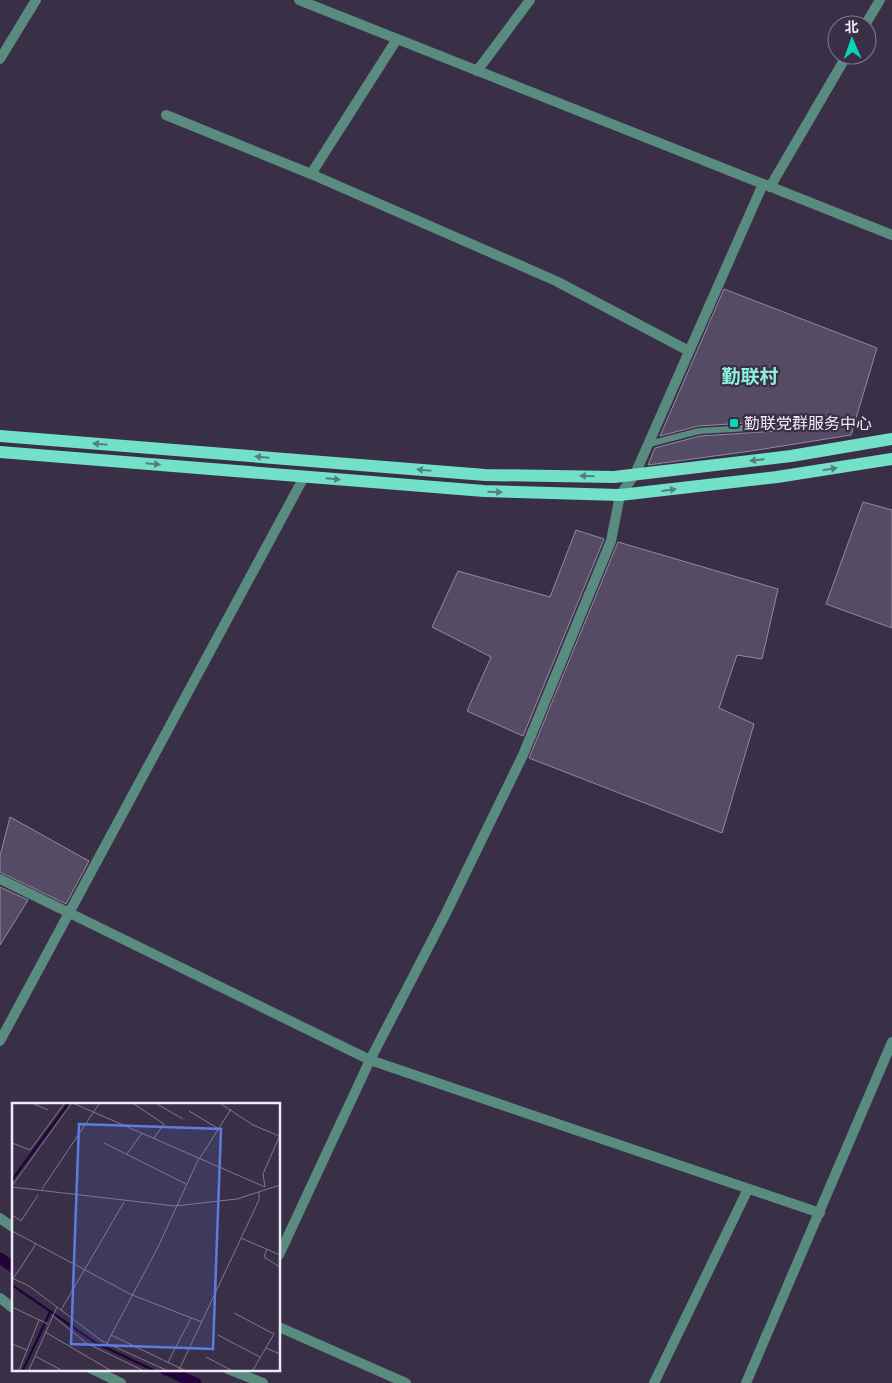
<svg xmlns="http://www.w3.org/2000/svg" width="892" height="1383" font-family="Rubik,'Noto Sans SC',sans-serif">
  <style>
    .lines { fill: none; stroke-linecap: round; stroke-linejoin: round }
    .canal { stroke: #23023c; stroke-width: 11 }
    .building { fill: #564b64; stroke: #9488a3 }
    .service { stroke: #598b7e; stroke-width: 6 }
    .minor { stroke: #598b7e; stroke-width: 10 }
    .tertiary { stroke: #598b7e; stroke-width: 10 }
    .primary { stroke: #73e1c8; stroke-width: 12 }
    .oneway { fill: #537f80 }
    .poi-dot { fill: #09d5b5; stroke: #392f46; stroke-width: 2 }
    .labels { text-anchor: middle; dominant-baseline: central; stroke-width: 4.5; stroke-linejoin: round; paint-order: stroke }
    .poi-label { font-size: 16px; fill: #efe9f8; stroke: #392f46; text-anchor: start }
    .quarter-label { font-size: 19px; font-weight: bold; fill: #8ef1da; stroke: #392f46 }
    .inset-river { fill: none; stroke: #23023c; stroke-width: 2.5 }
    .inset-road { fill: none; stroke: #82798d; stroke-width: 1 }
    .view { fill: #5c7ce2; fill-opacity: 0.15; stroke: #5c7ce2; stroke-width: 2.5 }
    .inset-edge { fill: none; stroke: #efe9f8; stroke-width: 2.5 }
  </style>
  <rect width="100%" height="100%" fill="#392f46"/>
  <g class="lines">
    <!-- canal -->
    <g class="canal">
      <path d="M0,1258L14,1268"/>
      <path d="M164,1369L196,1383"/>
    </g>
  </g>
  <!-- building -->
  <g class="building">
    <path d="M724,289L877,348L851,435L751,451L648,465L655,448L700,436L778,431L783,428L782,423L778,421L698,426L660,436Z"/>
    <path d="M863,502L892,510V628L826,604Z"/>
    <path d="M576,530L604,539L523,736L467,711L491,657L432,627L458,571L550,597Z"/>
    <path d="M618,542L778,589L762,659L737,655L719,708L754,724L722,833L529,758Z"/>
    <path d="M10,817L89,861L66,904L0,872V856Z"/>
    <path d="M0,887L28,900L0,945Z"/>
  </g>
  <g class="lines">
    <!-- service -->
    <path class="service" d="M649,444L699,431L778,426"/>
    <!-- minor -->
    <g class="minor">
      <path d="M299,0L892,235"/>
      <path d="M865,25L880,0"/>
      <path d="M0,59L36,0"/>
      <path d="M477,71L530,0"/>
      <path d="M166,115L311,174L556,281L689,351"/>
      <path d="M311,174L397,39"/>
      <path d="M770,187L847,55"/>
      <path d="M0,879L370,1060L820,1213"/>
      <path d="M0,1041L304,477"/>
      <path d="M279,1255L370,1060L446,913L523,755L611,541L620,495L635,474L763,184"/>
      <path d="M0,1298L14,1309"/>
      <path d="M279,1327L406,1383"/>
      <path d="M92,1369L121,1383"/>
      <path d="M654,1383L748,1189"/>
      <path d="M746,1383L892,1042"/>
    </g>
    <!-- tertiary -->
    <g class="tertiary">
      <path d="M0,1218L14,1228"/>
      <path d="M228,1369L263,1383"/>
    </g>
    <!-- primary -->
    <g class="primary">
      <path d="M0,436L485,475L614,477L791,456L892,439"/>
      <path d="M0,452L484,491L620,495L777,477L892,459"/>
    </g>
  </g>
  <!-- one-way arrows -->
  <defs><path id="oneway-solid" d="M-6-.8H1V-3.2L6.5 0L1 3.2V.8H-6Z" transform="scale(1.25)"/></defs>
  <g class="oneway">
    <use href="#oneway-solid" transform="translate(100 444) rotate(-175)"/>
    <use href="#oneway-solid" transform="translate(262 457) rotate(-175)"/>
    <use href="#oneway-solid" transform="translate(757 460) rotate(173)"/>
    <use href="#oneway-solid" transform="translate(153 464) rotate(5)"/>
    <use href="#oneway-solid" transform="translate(830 469) rotate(-9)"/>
    <use href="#oneway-solid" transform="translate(424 470) rotate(-175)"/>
    <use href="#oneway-solid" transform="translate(587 476) rotate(-179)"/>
    <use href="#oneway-solid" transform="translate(333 479) rotate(5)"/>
    <use href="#oneway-solid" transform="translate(669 490) rotate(-7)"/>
    <use href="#oneway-solid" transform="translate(495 492) rotate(2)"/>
  </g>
  <!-- markers -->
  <rect class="poi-dot" x="729" y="418" width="10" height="10" rx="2.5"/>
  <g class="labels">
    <!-- poi labels -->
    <g class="poi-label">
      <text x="744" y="423">勤联党群服务中心</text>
    </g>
    <!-- quarter labels -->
    <g class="quarter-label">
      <text x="750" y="376">勤联村</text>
    </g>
  </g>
  <!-- overview -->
  <g transform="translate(12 1103)">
    <rect width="268" height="268" fill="#392f46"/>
    <path class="inset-river" d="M0,77L56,1M0,182L84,240L141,267M11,267L39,207"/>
    <path class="inset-road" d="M22,1L36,7M63,1L253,84L251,71L268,32M122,1L152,21L142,35M145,1L171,16M209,1L241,22L267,33M177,8L207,26M0,40L18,47L52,1M92,40L174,81M115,51L130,30M188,55L219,6M0,83L59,1M0,84L163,103L225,96L268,82M30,86L87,1M0,112L9,118L26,92M0,128L120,192L190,219M229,135L268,152M255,146L252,154L268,164M0,175L17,183L90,238L154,267M1,176L24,141M0,204L36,221M49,207L112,99M222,210L262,231L241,267M40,212L74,240L130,267M33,229L98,267M99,232L172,267M206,232L248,254M95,240L146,144L187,55M0,241L15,247M254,245L268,251M23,253L49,267M194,254L219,267M156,259L179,215M7,267L27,217M17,267L45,204M167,267L247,97V89"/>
    <path class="view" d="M67,21L209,26L201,246L59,241Z"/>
    <rect width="268" height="268" class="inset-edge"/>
  </g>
  <!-- north arrow -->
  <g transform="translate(852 40) rotate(358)"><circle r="24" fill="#392f46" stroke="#82798d"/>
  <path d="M0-4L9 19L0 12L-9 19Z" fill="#09d5b5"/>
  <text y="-8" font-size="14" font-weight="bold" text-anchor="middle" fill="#efe9f8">北</text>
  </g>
</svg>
